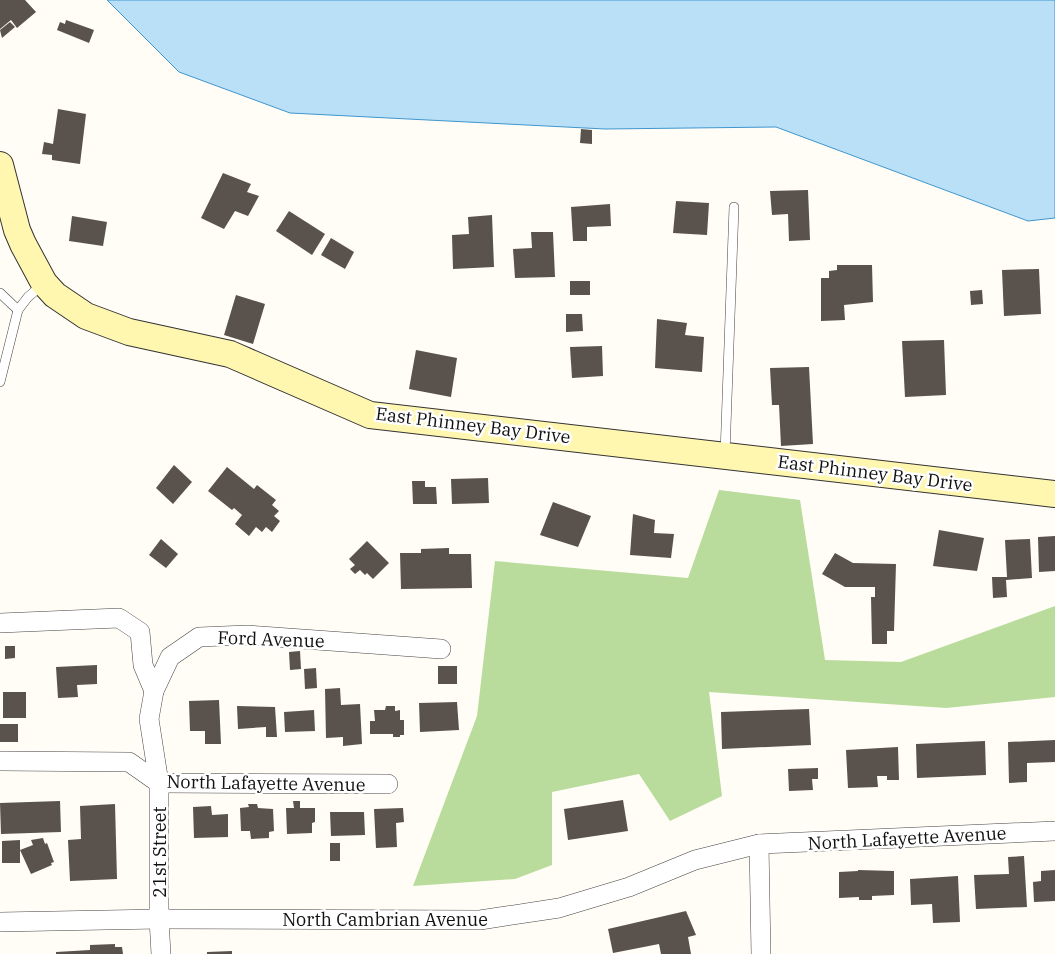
<svg xmlns="http://www.w3.org/2000/svg" width="1055" height="954" font-family="'IBM Plex Serif',serif">
  <style>
    .forest { fill: #b9dc9c }
    .water { fill: #b9e0f7; stroke: #3f96cf }
    .building { fill: #5a524d }
    .lines { fill: none; stroke-linecap: round; stroke-linejoin: round }
    .lane-casing { stroke: #444; stroke-width: 10 }
    .street-casing { stroke: #444; stroke-width: 20 }
    .secondary-casing { stroke: #333; stroke-width: 28 }
    .lane { stroke: #fff; stroke-width: 9 }
    .street { stroke: #fff; stroke-width: 19 }
    .secondary { stroke: #fff6b0; stroke-width: 26 }
    .labels { text-anchor: middle; dominant-baseline: central; stroke-width: 5; stroke-linejoin: round; paint-order: stroke }
    .street-label { font-size: 18px; fill: #111; stroke: #fff }
  </style>
  <rect width="100%" height="100%" fill="#fffdf5"/>
  <!-- forest -->
  <path class="forest" d="M719,490L800,500L825,660L901,662L1055,606V697L946,708L709,692L722,796L670,821L639,774L552,792V865L515,879L413,886L477,716L495,561L688,578Z"/>
  <!-- water -->
  <path class="water" d="M107,0H1055V218L1028,221L776,127L605,129L290,113L179,72Z"/>
  <!-- building -->
  <g class="building">
    <path d="M0,0H25L36,12L17,28L11,20L0,29Z"/>
    <path d="M66,20L94,30L89,43L57,30L60,22L65,24Z"/>
    <path d="M10,22L15,27L2,38L0,30Z"/>
    <path d="M58,109L86,114L80,164L52,160V155L42,154L44,142L53,144Z"/>
    <path d="M581,129L592,130V144L580,143Z"/>
    <path d="M223,173L251,184L247,192L259,196L248,216L235,211L224,229L201,218Z"/>
    <path d="M808,190L810,240L789,241L788,214L772,215L770,191Z"/>
    <path d="M676,201L709,203L707,235L673,233Z"/>
    <path d="M610,204L611,226L587,227V241H573L571,207Z"/>
    <path d="M289,211L325,234L312,255L276,231Z"/>
    <path d="M492,215L494,267L453,269L452,235L469,234L468,217Z"/>
    <path d="M72,216L107,222L103,246L69,241Z"/>
    <path d="M531,232H553L555,277L515,278L513,249L532,248Z"/>
    <path d="M331,238L354,252L345,269L321,255Z"/>
    <path d="M837,265H872L873,302L844,305L845,320L821,321V278H829V271L837,270Z"/>
    <path d="M1039,269L1041,314L1004,316L1002,270Z"/>
    <rect x="570" y="281" width="20" height="14"/>
    <path d="M982,290L983,304L971,305L970,291Z"/>
    <path d="M236,295L265,304L253,344L224,335Z"/>
    <path d="M566,314H582L583,331L566,332Z"/>
    <path d="M657,319L687,323L685,335L704,337L702,372L655,368Z"/>
    <path d="M944,340L946,395L905,397L902,341Z"/>
    <path d="M602,346L603,376L572,378L570,347Z"/>
    <path d="M416,350L457,358L451,397L409,389Z"/>
    <path d="M809,367L813,444L781,446L779,405H772L770,368Z"/>
    <path d="M174,465L192,482L173,504L156,488Z"/>
    <path d="M227,467L254,489L257,485L276,500L272,505L279,511L274,516L280,521L272,532L266,527L262,532L256,527L249,536L235,524L242,515L234,508L232,510L208,491Z"/>
    <path d="M488,478L489,503L452,504L451,479Z"/>
    <path d="M412,481H425V487H436L437,504H413Z"/>
    <path d="M553,502L591,516L578,547L540,535Z"/>
    <path d="M633,514L655,520L654,533L674,534L671,558L630,555Z"/>
    <path d="M939,530L984,538L977,571L933,566Z"/>
    <path d="M1055,536V571L1039,572L1038,537Z"/>
    <path d="M161,539L178,554L166,568L149,555Z"/>
    <path d="M1030,539L1032,578L1006,580L1007,597L993,598L992,577H1007L1005,540Z"/>
    <path d="M367,541L389,563L373,579L367,573L365,575L360,570L355,574L350,569L355,565L349,559Z"/>
    <path d="M449,548V554H471L472,588L401,589L400,553H421V549Z"/>
    <path d="M835,553L853,563L896,564L894,631H887V644H872L871,597H875V587H845L822,574Z"/>
    <path d="M5,646H15V658L5,659Z"/>
    <path d="M300,651L301,669L290,670L289,652Z"/>
    <path d="M97,665V684L77,685L78,697L58,698L56,667Z"/>
    <rect x="438" y="666" width="19" height="18"/>
    <path d="M316,668L317,688L305,689L304,669Z"/>
    <path d="M340,688L341,705L360,704L362,744L343,746V737L326,738L325,689Z"/>
    <rect x="3" y="692" width="23" height="26"/>
    <path d="M219,700L221,744H205V731H190L189,701Z"/>
    <path d="M457,702L459,730L420,732L419,703Z"/>
    <path d="M237,706L275,707L277,737H266V727L238,729Z"/>
    <path d="M386,706H395V711L400,710V720H404V735H400V737H393V734H370V721H375L374,710H385Z"/>
    <path d="M809,709L811,745L722,749L721,712Z"/>
    <path d="M314,710L315,731L285,732L284,712Z"/>
    <rect x="0" y="724" width="18" height="18"/>
    <path d="M1055,740V762L1027,763V782L1009,783L1008,742Z"/>
    <path d="M985,741L986,775L917,778L916,744Z"/>
    <path d="M898,747L899,780H887V776H877L878,787L848,788L846,750Z"/>
    <path d="M818,768V779H812L813,790L789,791L788,769Z"/>
    <path d="M623,800L628,831L568,840L564,809Z"/>
    <path d="M60,801L61,832L1,834L0,803Z"/>
    <path d="M293,801H300V808H315V822L312,823V833L287,834L286,808H294Z"/>
    <path d="M115,804L117,879L70,881L68,840L81,839L80,806Z"/>
    <path d="M248,804H257L258,808L273,809L274,831L269,832V838L251,839L250,831H241L240,808L249,807Z"/>
    <path d="M211,806L212,815L228,814V837L194,838L193,807Z"/>
    <path d="M403,808L404,822L396,823L397,847L376,848L374,809Z"/>
    <path d="M330,812H364L365,835L331,836Z"/>
    <path d="M43,838L45,844L47,843L54,862L51,863L52,865L31,874L20,850L33,845L31,840Z"/>
    <path d="M20,840V863H2V841Z"/>
    <rect x="330" y="843" width="10" height="18"/>
    <path d="M1024,856L1027,907L976,909L974,875L1009,874L1008,857Z"/>
    <path d="M858,870L894,871V895L872,896V900H859V897L839,898V872L858,871Z"/>
    <path d="M1055,870V901L1034,902L1033,882L1041,881V871Z"/>
    <path d="M958,876L960,922L933,923L932,904L911,905L910,879Z"/>
    <path d="M686,911L696,935L688,937L691,954H661L659,944L613,953L608,929Z"/>
    <path d="M115,944V947H122L123,954H56V952L90,950V945Z"/>
    <path d="M232,951V954H207V952Z"/>
  </g>
  <g class="lines">
    <defs>
      <g id="lane">
        <path d="M0,293L18,310"/>
        <path d="M0,382L18,310L28,297L42,285"/>
        <path d="M725,454L734,207"/>
      </g>
      <g id="street">
        <path d="M0,623L119,618L140,632L143,665L154,691"/>
        <path d="M0,761L129,762L159,783L388,784"/>
        <path d="M759,844L761,954"/>
        <path d="M0,922L159,919L480,920L559,908L629,887L695,860L759,844L1055,831"/>
        <path d="M161,954L159,919V783L149,719L154,691L170,657L199,637L247,635L441,649"/>
      </g>
      <path id="secondary" d="M0,165L17,230L23,244L44,283L55,295L86,316L129,332L230,354L370,415L1055,494"/>
    </defs>
    <!-- lane casing -->
    <use href="#lane" class="lane-casing"/>
    <!-- street casing -->
    <use href="#street" class="street-casing"/>
    <!-- secondary casing -->
    <use href="#secondary" class="secondary-casing"/>
    <!-- lane -->
    <use href="#lane" class="lane"/>
    <!-- street -->
    <use href="#street" class="street"/>
    <!-- secondary -->
    <use href="#secondary" class="secondary"/>
  </g>
  <g class="labels">
    <!-- street labels -->
    <g class="street-label">
      <text transform="translate(473 425) rotate(7)">East Phinney Bay Drive</text>
      <text transform="translate(875 473) rotate(7)">East Phinney Bay Drive</text>
      <text transform="translate(271 639) rotate(2)">Ford Avenue</text>
      <text transform="translate(266 783) rotate(1)">North Lafayette Avenue</text>
      <text transform="translate(907 838) rotate(-3)">North Lafayette Avenue</text>
      <text transform="translate(159 852) rotate(-90)">21st Street</text>
      <text x="385" y="919">North Cambrian Avenue</text>
    </g>
  </g>
</svg>
